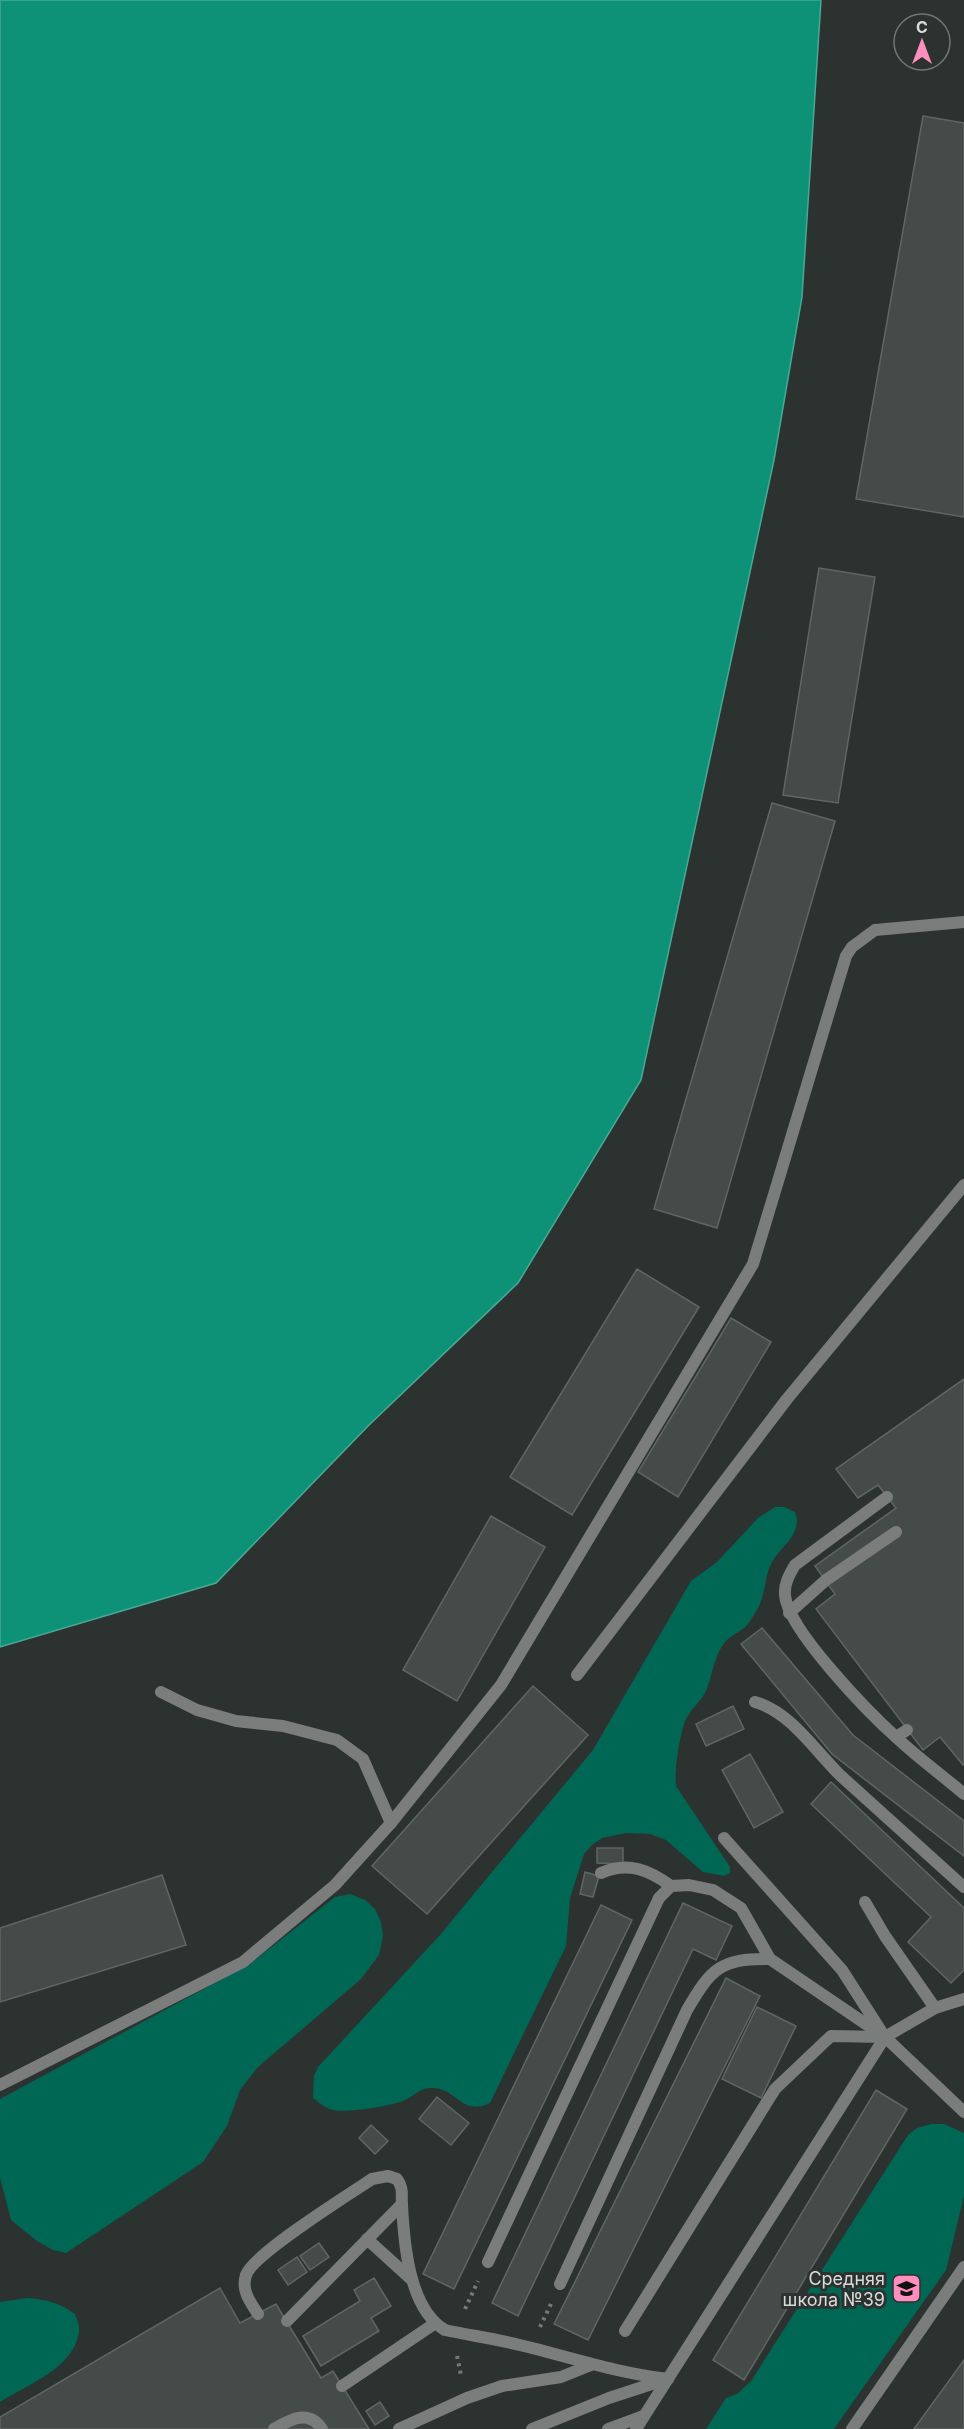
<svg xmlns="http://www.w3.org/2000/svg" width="964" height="2429" font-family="Inter,sans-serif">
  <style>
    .green { fill: #006754 }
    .water { fill: #0d9278; stroke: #4aa895; stroke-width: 1.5 }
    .building { fill: #444b48; stroke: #606664; stroke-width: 1.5 }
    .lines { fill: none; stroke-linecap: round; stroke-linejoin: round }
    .path { stroke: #767b7a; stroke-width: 4; stroke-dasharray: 3 4.5; stroke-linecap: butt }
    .service { stroke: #7a7d7c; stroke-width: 12 }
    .labels { text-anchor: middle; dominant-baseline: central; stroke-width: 6; stroke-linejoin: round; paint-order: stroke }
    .poi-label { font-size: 18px; fill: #d8dbda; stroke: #2c3230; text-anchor: end }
  </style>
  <rect width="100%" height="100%" fill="#2c3230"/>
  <!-- green -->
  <g class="green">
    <path d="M775,1507H784L795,1512C803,1534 782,1545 772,1562C764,1577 766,1595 757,1610C753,1616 749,1624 744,1628C738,1633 730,1636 725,1642C713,1657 713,1676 705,1693C700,1702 691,1709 686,1719C680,1732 674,1771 676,1786L730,1867V1873L724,1876L703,1872L666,1840L650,1834L626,1833L602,1838L592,1845L584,1854L570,1898L566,1946L490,2103C461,2117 457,2087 431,2088C420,2088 416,2094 407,2099C396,2106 346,2113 333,2110C326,2108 319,2103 313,2098L314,2076L318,2067L440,1935L593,1750L691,1581L717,1562L758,1518Z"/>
    <path d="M350,1894L365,1900L375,1909L381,1922L383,1936L379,1955L361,1979L258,2067L240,2090L227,2126L203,2162L66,2253L53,2250L37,2241L11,2220L0,2178V2099L250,1964L335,1897Z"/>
    <path d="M931,2124H944L964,2133V2196L946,2270L834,2429H706L726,2398L737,2394L751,2381L908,2135L917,2128Z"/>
    <path d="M27,2298C45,2299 60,2303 75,2314C77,2320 80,2326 79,2332C74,2368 27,2385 0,2402V2302Z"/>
  </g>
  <!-- water -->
  <path class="water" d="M0,0H821L802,297L774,460L641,1080L518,1283L369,1425L216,1583L0,1647Z"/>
  <!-- building -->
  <g class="building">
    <path d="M923,116L964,123V517L856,499Z"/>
    <path d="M819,568L875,577L838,803L783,795Z"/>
    <path d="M772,803L835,821L717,1228L654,1209Z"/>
    <path d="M637,1269L699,1307L572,1515L510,1477Z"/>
    <path d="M731,1318L771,1342L678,1497L638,1472Z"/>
    <path d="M964,1379V1764L963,1765L940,1737L923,1750L816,1609L835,1594L815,1566L896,1508L878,1485L858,1498L836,1469Z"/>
    <path d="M491,1516L545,1547L457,1701L403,1670Z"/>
    <path d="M762,1628L853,1735L964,1821V1856L832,1754L741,1644Z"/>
    <path d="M533,1686L588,1735L427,1914L372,1866Z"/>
    <path d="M733,1706L744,1729L706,1746L696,1724Z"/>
    <path d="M750,1754L783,1812L754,1828L722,1770Z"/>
    <path d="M831,1782L964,1908V1970L951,1983L908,1942L931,1917L811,1804Z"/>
    <path d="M597,1848H623V1864L597,1863Z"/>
    <path d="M585,1872L599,1876L593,1897L580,1894Z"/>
    <path d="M162,1875L186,1945L0,2002V1928Z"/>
    <path d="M683,1903L732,1926L716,1960L693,1949L518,2316L492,2303Z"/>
    <path d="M601,1905L632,1920L454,2289L423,2274Z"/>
    <path d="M726,1978L760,1996L588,2340L554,2324Z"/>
    <path d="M757,2007L796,2026L761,2098L722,2079Z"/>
    <path d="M876,2090L907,2109L744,2380L713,2360Z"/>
    <path d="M437,2097L469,2123L451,2145L419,2119Z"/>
    <path d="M371,2125L388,2141L375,2154L359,2138Z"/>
    <path d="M319,2243L329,2257L310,2270L300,2256Z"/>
    <path d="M297,2257L307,2272L288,2285L278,2270Z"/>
    <path d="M374,2278L391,2306L371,2318L379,2331L321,2366L303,2336L360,2301L354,2290Z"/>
    <path d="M220,2288L240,2323L276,2304L321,2378L333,2371L369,2429H0V2417Z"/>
    <path d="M964,2360V2429H914Z"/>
    <path d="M380,2402L389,2416L375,2425L366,2411Z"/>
  </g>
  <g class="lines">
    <!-- path -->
    <g class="path">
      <path d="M465,2309L478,2281"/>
      <path d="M540,2327L551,2304"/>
      <path d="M457,2356L461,2375"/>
    </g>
    <!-- service -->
    <g class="service">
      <path d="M887,1497L795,1565C789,1575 784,1584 785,1595C787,1629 870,1714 897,1738C918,1758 942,1775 964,1794"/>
      <path d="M789,1613L826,1580L896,1532"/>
      <path d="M577,1675L787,1399L964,1185"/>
      <path d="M161,1692L197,1710L236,1721L283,1726L337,1740L363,1759L391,1823"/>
      <path d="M755,1702C791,1712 815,1751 841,1776C882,1813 923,1850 964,1887"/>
      <path d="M896,1737L907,1730"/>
      <path d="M724,1838L842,1970L881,2031"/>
      <path d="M601,1873C628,1861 649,1870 671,1886"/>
      <path d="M865,1902L885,1936L935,2008"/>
      <path d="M0,2085L243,1962L335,1885L391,1823L501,1685L753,1264L846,956L852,947L875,930L964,922"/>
      <path d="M367,2239L411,2279"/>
      <path d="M488,2262L659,1898L671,1886L689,1885L713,1890L741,1908L770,1959L885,2037L964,2112"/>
      <path d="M560,2284L687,2010C711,1969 720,1958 770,1959"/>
      <path d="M258,2314C250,2302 241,2290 246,2275C253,2254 350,2194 372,2179L388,2176L397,2179C404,2189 401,2194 402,2205C404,2244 409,2309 445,2330C473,2336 503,2340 532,2348C579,2360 619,2373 668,2379"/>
      <path d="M287,2321L402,2204"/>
      <path d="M625,2331L775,2089L831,2036L884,2037"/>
      <path d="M342,2386L434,2324"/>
      <path d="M274,2429C291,2419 309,2409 322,2429"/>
      <path d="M399,2429L467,2398L502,2386L561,2377L591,2365"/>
      <path d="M532,2429L609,2398L664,2380"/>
      <path d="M608,2429L643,2416"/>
      <path d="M636,2429L885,2037L935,2008L964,1999"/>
      <path d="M852,2429L964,2267"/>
    </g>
  </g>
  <!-- icons -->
  <defs>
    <symbol id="school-square" viewBox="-11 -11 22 22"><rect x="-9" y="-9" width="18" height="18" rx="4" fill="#fe8ebe" stroke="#2c3230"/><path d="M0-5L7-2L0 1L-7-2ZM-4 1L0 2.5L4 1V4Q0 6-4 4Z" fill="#111"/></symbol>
  </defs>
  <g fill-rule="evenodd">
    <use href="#school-square" x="890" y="2272" width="33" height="33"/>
  </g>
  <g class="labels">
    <!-- poi labels -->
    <g class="poi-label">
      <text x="885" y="2278">Средняя<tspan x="885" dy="21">школа №39</tspan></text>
    </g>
  </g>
  <!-- north arrow -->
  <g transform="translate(922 42)"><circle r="28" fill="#2c3230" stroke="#717674" stroke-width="1.5"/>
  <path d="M0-4.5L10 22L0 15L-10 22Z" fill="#fe8ebe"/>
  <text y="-9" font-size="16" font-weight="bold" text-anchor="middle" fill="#d8dbda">С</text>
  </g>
</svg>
